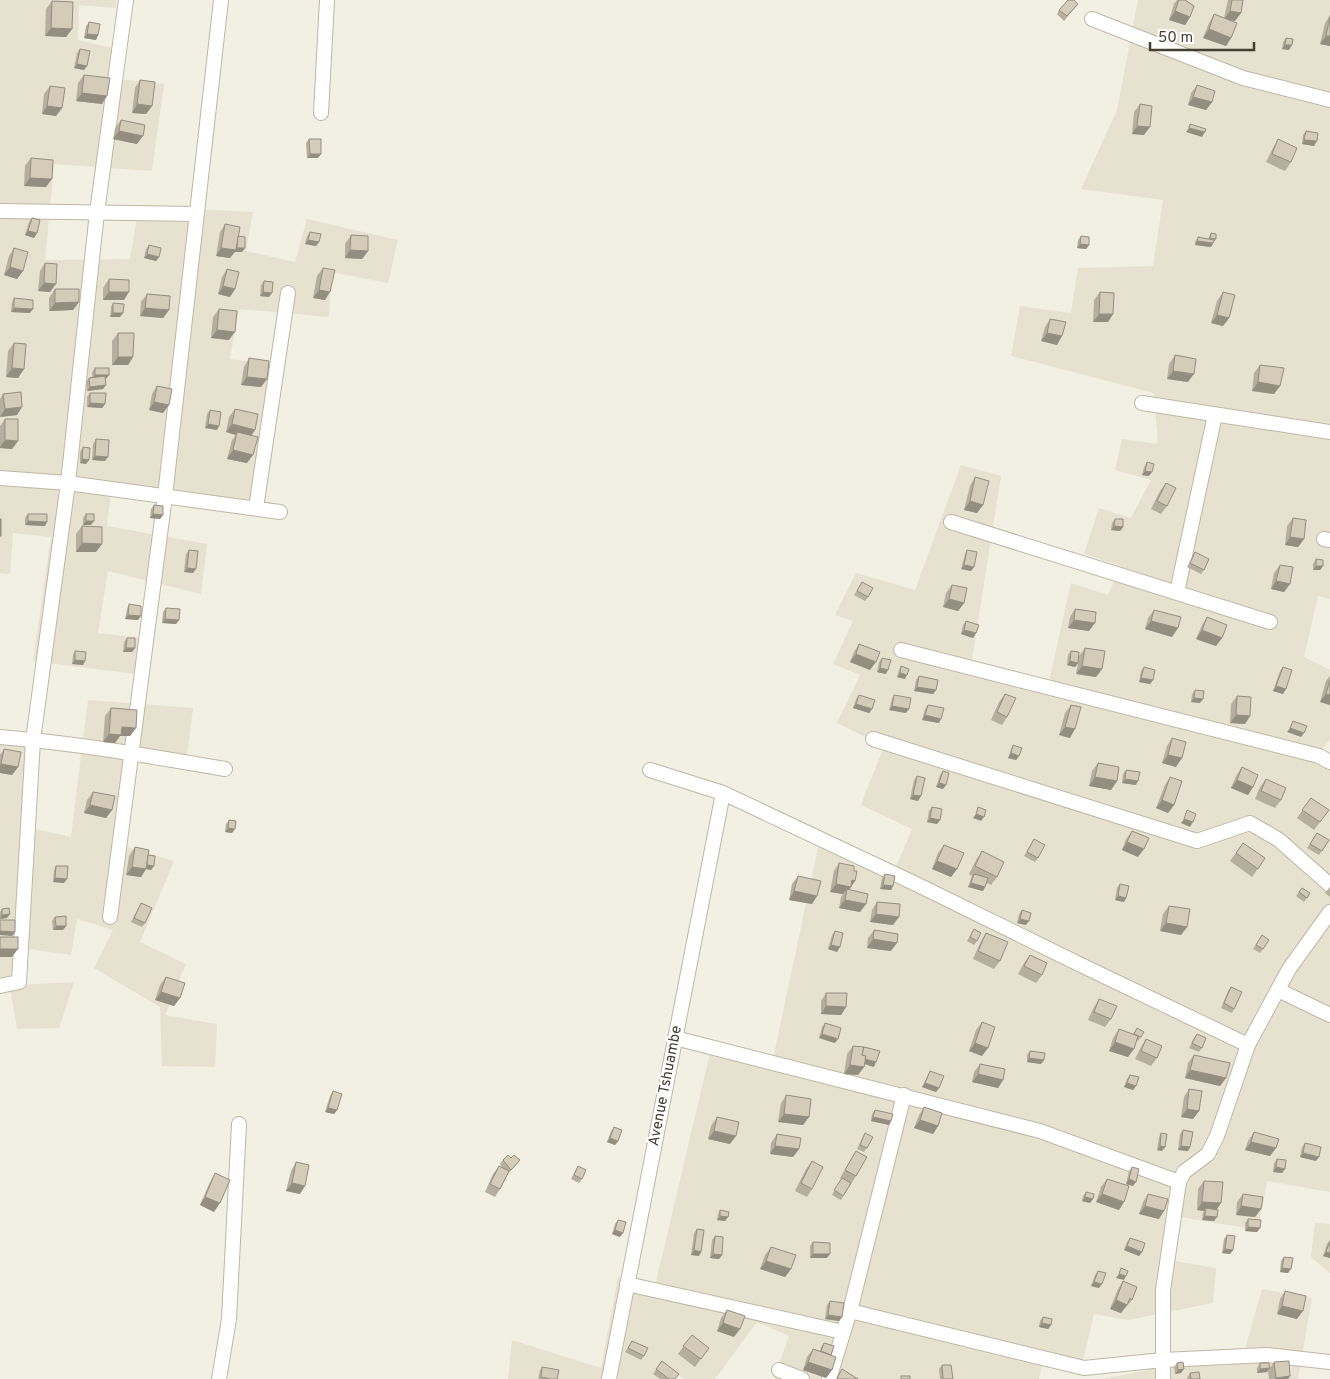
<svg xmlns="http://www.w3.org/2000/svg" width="1330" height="1379" font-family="Overpass,sans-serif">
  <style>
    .residential { fill: #e7e1d0 }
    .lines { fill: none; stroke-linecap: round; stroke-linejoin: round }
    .minor-casing { stroke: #beb7a5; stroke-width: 16 }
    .minor { stroke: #fff; stroke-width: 14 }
    .wall { fill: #b6af9e }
    .shaded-wall { fill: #948e81 }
    .building { fill: #d4cbb8; stroke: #948e81 }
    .labels { text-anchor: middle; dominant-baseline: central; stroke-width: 4.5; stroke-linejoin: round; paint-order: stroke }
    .street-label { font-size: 15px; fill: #443f33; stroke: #fff }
  </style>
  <rect width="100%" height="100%" fill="#f2efe3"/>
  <!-- residential -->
  <g class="residential">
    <path d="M0,0H116V8L79,5L78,40L112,48L110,78L164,84L152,171L54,164L45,260L130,259L139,206L253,212L246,251L295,262L307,219L398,240L388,283L331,272L329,317L239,309L230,359L277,366L253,512L111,492L107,526L207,544L201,594L108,571L98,633L144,638L136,674L33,661L51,537L13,533L10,574L0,573Z"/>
    <path d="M1138,0H1330V599L1318,596L1304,657L1330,670V740L1317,754L1330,764V1192L1267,1181L1258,1230L1180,1217L1174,1261L1216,1268L1213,1303L1128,1320L1094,1314L1080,1373L1042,1366L1039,1379H774L789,1336L757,1322L715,1379H685L676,1374L673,1379H508L512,1340L601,1368L618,1277L656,1282L711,1049L771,1068L819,843L896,867L912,829L861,805L884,746L837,723L860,675L833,664L853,621L835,615L856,573L915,590L961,465L1001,476L970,672L1047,691L1071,583L1108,595L1121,566L1084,554L1099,508L1131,518L1151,480L1115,470L1122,439L1158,444L1154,393L1011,356L1020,306L1071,313L1078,268L1153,266L1163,200L1081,189L1117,110Z"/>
    <path d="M88,700L193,708L186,763L133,758L121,845L174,861L140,942L186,964L165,1015L217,1024L215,1067L162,1066L160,1007L94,968L113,930L77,919L71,955L15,947L16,985L74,982L59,1028L17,1029L9,981L0,982V740L34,743L30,828L71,837Z"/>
    <path d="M1315,1223L1330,1224V1273L1311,1257Z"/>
    <path d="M1262,1289L1312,1298L1298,1379H1102L1149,1370L1154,1357L1245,1349Z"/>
  </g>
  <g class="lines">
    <defs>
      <g id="minor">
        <path d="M1092,19L1243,78L1330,100"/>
        <path d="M321,113L327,0"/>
        <path d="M0,211L196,214"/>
        <path d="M1142,403L1330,432"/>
        <path d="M0,478L68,483L280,512"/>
        <path d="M256,508L288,293"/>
        <path d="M951,522L1270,622"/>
        <path d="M1324,539L1330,540"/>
        <path d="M1177,592L1215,415"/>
        <path d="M901,650L1319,756L1330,762"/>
        <path d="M0,737C75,743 150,756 225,769"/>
        <path d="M873,739L1197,841L1250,823L1279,840L1330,885"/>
        <path d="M650,770L723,793L916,884L1081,965L1248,1045"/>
        <path d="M110,917L165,496L221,0"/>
        <path d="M0,986L19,982L33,740L68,483L97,212L126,0"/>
        <path d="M1278,990L1330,1015"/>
        <path d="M675,1038L1040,1131L1179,1182"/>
        <path d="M627,1284L843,1332"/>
        <path d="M850,1311L1084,1368L1163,1360L1267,1355L1330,1362"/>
        <path d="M779,1370L802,1379"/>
        <path d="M219,1379L229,1319L239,1124"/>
        <path d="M609,1379L723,793"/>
        <path d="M829,1379L850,1311L904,1095"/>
        <path d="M1163,1379V1290L1179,1182L1184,1172L1208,1154L1217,1136L1248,1045L1289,969L1330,912"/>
      </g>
    </defs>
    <!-- minor casing -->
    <use href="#minor" class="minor-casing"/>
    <!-- minor -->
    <use href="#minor" class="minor"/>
  </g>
  <!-- wall -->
  <g class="wall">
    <path d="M1177,0H1185L1190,17L1185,25L1169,20L1174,4Z"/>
    <path d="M1228,0H1243L1241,13L1235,21L1230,20L1231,38L1226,46L1203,38L1209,23L1214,14L1224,18Z"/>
    <path d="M52,1L72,29L66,37L45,36L46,9Z"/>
    <path d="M1078,4L1064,21L1057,14L1059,10Z"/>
    <path d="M1330,15V46L1320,44L1325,23Z"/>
    <path d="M89,22L98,35L96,40L84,38L86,26Z"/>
    <path d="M1286,38L1289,50L1282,49L1283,42Z"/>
    <path d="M80,49L84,70L74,68L77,53Z"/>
    <path d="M84,75L102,104L76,101L78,83Z"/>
    <path d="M140,80L152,106L146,114L132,113L135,88Z"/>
    <path d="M1197,85L1212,102L1206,110L1188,105L1191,93Z"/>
    <path d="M50,86L62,108L56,116L42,114L44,94Z"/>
    <path d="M1140,104L1144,135L1132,134L1134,112Z"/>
    <path d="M121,120L137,144L113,139L115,128Z"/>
    <path d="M1306,131L1314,146L1302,144L1303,135Z"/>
    <path d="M309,139L318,158H307L306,143Z"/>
    <path d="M1278,139L1291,162L1285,171L1266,162L1273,148Z"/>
    <path d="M31,158L46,187L24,186L25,166Z"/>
    <path d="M32,218L37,233L34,238L25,235L29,222Z"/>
    <path d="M225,224L238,236L242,252H235L230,258L216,256L220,232Z"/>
    <path d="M310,232L319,242L316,246L305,244L307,236Z"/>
    <path d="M1211,233L1216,239L1211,247L1195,245V242L1198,237L1208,239Z"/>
    <path d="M351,235L368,251L362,259L345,258V244Z"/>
    <path d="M1081,236L1089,245L1086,249L1077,248L1078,240Z"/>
    <path d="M149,245L159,257L156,261L144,258L146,249Z"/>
    <path d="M14,248L23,271L17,279L4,275L9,256Z"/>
    <path d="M45,263L50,292L38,291L40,271Z"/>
    <path d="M323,268L325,300L313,298L317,276Z"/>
    <path d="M227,269L235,289L230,297L218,294L222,277Z"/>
    <path d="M109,279L124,300H103V288Z"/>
    <path d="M264,281L269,297L260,296L261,285Z"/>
    <path d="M55,289L79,302L73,310L49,311V298Z"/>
    <path d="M1100,292L1113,314L1108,322H1093L1094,300Z"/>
    <path d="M1223,292L1229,318L1223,326L1211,323L1217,301Z"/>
    <path d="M147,294L169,310L163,318L140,316L141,302Z"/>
    <path d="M14,298L30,313L11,312L12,302Z"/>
    <path d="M113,303L120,317H110L111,307Z"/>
    <path d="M219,309L229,340L211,338L213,317Z"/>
    <path d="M1050,319L1057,345L1041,341L1045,327Z"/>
    <path d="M118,333L133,357L128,365H112V341Z"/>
    <path d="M14,343L24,369L18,378L6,377L8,351Z"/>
    <path d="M1175,355L1188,382L1167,379L1169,364Z"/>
    <path d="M249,358L267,379L261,387L241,385L244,367Z"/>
    <path d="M1260,365L1280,386L1274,394L1252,391L1254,373Z"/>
    <path d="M95,368L106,379H105L103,389L87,391L86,382L89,378L92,377V372Z"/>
    <path d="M157,386L163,413L149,410L152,394Z"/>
    <path d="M90,393L105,404L102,408L87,407V397Z"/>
    <path d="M3,394L17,415L0,417V399Z"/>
    <path d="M235,409L255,430L251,436L247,463L227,459L232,440L236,435L226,432L229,417Z"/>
    <path d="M210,410L217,430L205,428L207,414Z"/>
    <path d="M5,419L18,441L12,449L0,448V426Z"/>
    <path d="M96,439L105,461L92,460L93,444Z"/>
    <path d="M83,447L86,464L80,463V452Z"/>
    <path d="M1147,462L1149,476L1142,475L1144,467Z"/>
    <path d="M975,477L983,505L977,513L964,510L970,486Z"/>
    <path d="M1166,483L1167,506L1161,514L1151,509L1160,491Z"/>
    <path d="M154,505L163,515L160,519L150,518L151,509Z"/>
    <path d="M28,514L45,526L25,525V518Z"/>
    <path d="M86,514L91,525H83V518Z"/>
    <path d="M1293,518L1304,539L1298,547L1285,545L1287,526Z"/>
    <path d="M1115,519L1123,527L1120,531L1111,530L1112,523Z"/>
    <path d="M82,526L96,552H76V534Z"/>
    <path d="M189,550L193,573L184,572L186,554Z"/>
    <path d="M967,550L971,571L961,569L965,554Z"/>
    <path d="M1195,552L1204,570L1201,574L1187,567Z"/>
    <path d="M1316,559L1323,566L1320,570H1313V564Z"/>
    <path d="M1280,565L1290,584L1284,592L1271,589L1274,573Z"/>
    <path d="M862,582L868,597L865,601L854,595Z"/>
    <path d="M952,585L964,603L958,611L943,607L946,593Z"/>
    <path d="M129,604L138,620L125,619L127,609Z"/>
    <path d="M166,608L179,620L176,624L162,623L163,612Z"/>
    <path d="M1075,609L1089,631L1068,628L1070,617Z"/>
    <path d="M1154,610L1172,637L1145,629L1148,618Z"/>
    <path d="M1207,617L1222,638L1216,646L1196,639L1202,625Z"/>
    <path d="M966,621L976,633L973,638L961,634L963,625Z"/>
    <path d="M127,638L132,652H123L124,642Z"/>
    <path d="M859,644L870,670L850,662L854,652Z"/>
    <path d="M1085,648L1102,669L1096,677L1076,674L1079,656Z"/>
    <path d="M75,651L85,661L83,665L72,664L73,655Z"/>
    <path d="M1071,651L1078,663L1075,667L1067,665L1068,655Z"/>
    <path d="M882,658L886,674L877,672L879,662Z"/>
    <path d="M901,666L905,679L897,677L899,670Z"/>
    <path d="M1144,667L1153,680L1150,684L1139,682L1141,671Z"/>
    <path d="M1283,667V694L1273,691L1280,671Z"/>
    <path d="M919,676L936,690L933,694L914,691L916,680Z"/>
    <path d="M1330,676V705L1320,702L1326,681Z"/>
    <path d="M1195,690L1200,703L1191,702L1192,694Z"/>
    <path d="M1005,694L1007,717L1002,725L991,720L999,702Z"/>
    <path d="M859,695L872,709L869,713L853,708L856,699Z"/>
    <path d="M894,695L906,713L889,710L892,699Z"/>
    <path d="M1237,696L1250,716L1245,724L1230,723L1231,704Z"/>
    <path d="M928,705L939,723L922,720L925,709Z"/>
    <path d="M1071,705L1070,738L1059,735L1065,713Z"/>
    <path d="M111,708L136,728L130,736H120L115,743L103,742L105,716Z"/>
    <path d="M1172,738L1176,767L1162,763L1167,746Z"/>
    <path d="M1013,745L1019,756L1016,760L1008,758L1011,749Z"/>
    <path d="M4,749L18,767L12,775L0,773V755Z"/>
    <path d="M1098,763L1117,781L1111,790L1089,786L1092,771Z"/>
    <path d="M1242,767L1253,787L1248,795L1231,788L1236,776Z"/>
    <path d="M1126,770L1136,785L1122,783L1123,774Z"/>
    <path d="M943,771V789L936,787L940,775Z"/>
    <path d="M917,776L918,801L910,799L914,780Z"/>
    <path d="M1170,777L1174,805L1168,813L1156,808L1165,785Z"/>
    <path d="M1266,779L1281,800L1275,808L1255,799L1260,787Z"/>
    <path d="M93,792L112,810L106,818L84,813L87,800Z"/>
    <path d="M1311,798L1329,810L1314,830L1297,818Z"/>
    <path d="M932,807L940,820L937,824L927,822L929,811Z"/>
    <path d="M229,820L232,833L225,832L226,824Z"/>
    <path d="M1132,831L1138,857L1122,850L1126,839Z"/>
    <path d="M1317,833L1329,840L1319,855L1307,848Z"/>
    <path d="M1034,839L1038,858L1035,862L1024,856Z"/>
    <path d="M1243,843L1265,858L1252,877L1230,861Z"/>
    <path d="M944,845L957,869L951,877L932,869L938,853Z"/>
    <path d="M135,847L148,855L154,866L151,870L146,869L141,877L126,875L129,856Z"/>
    <path d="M982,851L997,877L991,885L987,883L983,891L968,887L971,878L972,876L969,874L976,860Z"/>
    <path d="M839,863L854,871L855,881L849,890L866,904L860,912L839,908L841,897L843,894L830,892L834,871Z"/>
    <path d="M56,866L64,883L53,882L54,870Z"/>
    <path d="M885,874L893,886L891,890L880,889L882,878Z"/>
    <path d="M798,876L817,896L812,904L789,900L792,884Z"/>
    <path d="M1120,884L1126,898L1124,902L1115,900L1117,888Z"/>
    <path d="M1330,887V897L1325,893Z"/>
    <path d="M1302,888L1310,893L1304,902L1296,896Z"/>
    <path d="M877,902L893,925L870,922L872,910Z"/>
    <path d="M141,903L145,923L142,927L131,922Z"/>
    <path d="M1169,906L1187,927L1181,935L1160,931L1163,914Z"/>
    <path d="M2,909L7,918L0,919V912Z"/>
    <path d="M1022,910L1026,925L1017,923L1019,914Z"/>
    <path d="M55,917L66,926L63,930H53L52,921Z"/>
    <path d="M974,929L977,941L974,945L967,941Z"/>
    <path d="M874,930L891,951L867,948L868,938Z"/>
    <path d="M835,931L837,952L828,949L832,935Z"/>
    <path d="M986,933L1000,961L994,969L973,959L981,941Z"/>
    <path d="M1262,935L1269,940L1260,953L1253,949Z"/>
    <path d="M1030,955L1042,975L1036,983L1018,974L1024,963Z"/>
    <path d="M166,977L180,998L174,1006L155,1000L160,985Z"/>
    <path d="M1231,987L1234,1009L1232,1013L1221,1008L1228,991Z"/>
    <path d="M826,993L846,1007L841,1015L821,1014V1001Z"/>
    <path d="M1099,999L1111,1019L1105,1027L1088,1020L1094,1007Z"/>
    <path d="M982,1022V1056L969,1051L976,1030Z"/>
    <path d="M825,1023L835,1043L819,1038L822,1027Z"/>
    <path d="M1137,1028L1141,1037L1138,1041L1136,1040L1128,1057L1109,1051L1113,1038L1119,1029L1133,1034Z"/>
    <path d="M1197,1034L1202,1048L1199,1052L1189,1048L1194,1038Z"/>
    <path d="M1146,1039L1157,1058L1151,1066L1135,1059L1141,1047Z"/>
    <path d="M853,1046L874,1067L865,1064L864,1067L858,1075L844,1074L847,1054Z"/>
    <path d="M1030,1051L1041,1064L1027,1062V1055Z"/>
    <path d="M1194,1055L1226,1078L1220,1086L1185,1078L1188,1063Z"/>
    <path d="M980,1064L1003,1080L998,1088L972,1082L974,1072Z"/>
    <path d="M930,1071L939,1088L936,1092L922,1087Z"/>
    <path d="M1130,1075L1136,1086L1133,1090L1124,1087L1127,1079Z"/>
    <path d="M1189,1089L1199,1111L1193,1119L1181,1117L1184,1097Z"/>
    <path d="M333,1091L337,1110L334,1114L325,1112L330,1096Z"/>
    <path d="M786,1095L809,1117L803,1125L778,1122L781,1103Z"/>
    <path d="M924,1107L938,1126L933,1134L914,1128L919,1115Z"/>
    <path d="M875,1110L891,1121L889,1125L871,1121L872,1114Z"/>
    <path d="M717,1117L730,1144L708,1139L711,1126Z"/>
    <path d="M614,1127L618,1141L615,1145L607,1142L611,1131Z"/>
    <path d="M1183,1130L1190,1147L1188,1151L1178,1150L1180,1134Z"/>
    <path d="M1254,1132L1276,1148L1270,1156L1245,1150L1248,1141Z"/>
    <path d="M865,1133L867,1148L864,1152L857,1149Z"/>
    <path d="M1161,1133L1162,1151L1157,1150L1159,1137Z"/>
    <path d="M777,1134L799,1149L793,1157L770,1154L771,1143Z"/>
    <path d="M1305,1143L1316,1161L1300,1157L1302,1147Z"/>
    <path d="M856,1151V1176L841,1200L832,1195L841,1179L840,1178L851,1159Z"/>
    <path d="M511,1158L520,1160L508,1174L500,1189L495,1197L485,1192L493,1174L499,1166L502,1167L500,1164L503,1160Z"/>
    <path d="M1277,1159L1282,1173L1273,1172L1274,1163Z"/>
    <path d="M812,1161V1189L807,1197L795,1191L806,1169Z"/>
    <path d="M296,1162L300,1194L286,1191L291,1171Z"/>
    <path d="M578,1166L582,1179L579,1183L571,1179Z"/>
    <path d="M1132,1167L1133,1186L1126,1184L1129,1171Z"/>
    <path d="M215,1173L214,1212L200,1205L210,1182Z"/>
    <path d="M1107,1179L1119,1210L1096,1202L1101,1187Z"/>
    <path d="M1204,1181L1221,1203L1217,1209V1217L1214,1221L1202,1220L1203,1212L1204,1211L1197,1210L1198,1189Z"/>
    <path d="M1086,1192L1090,1203L1082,1201L1083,1196Z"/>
    <path d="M1148,1194L1159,1219L1139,1214L1143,1202Z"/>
    <path d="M1243,1194L1261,1209L1255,1217L1236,1215L1237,1202Z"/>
    <path d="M720,1210L728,1217L725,1221L717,1220L718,1214Z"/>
    <path d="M1248,1219L1260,1228L1257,1232L1245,1231V1223Z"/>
    <path d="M618,1220L620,1237L612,1234L615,1224Z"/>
    <path d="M697,1229L701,1252L699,1256L691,1255L694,1233Z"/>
    <path d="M1227,1235L1233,1250L1230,1254L1222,1253L1224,1239Z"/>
    <path d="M715,1236L722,1255L719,1259L710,1258L712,1240Z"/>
    <path d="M1130,1238L1142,1252L1139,1256L1124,1250L1127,1242Z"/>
    <path d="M1330,1240V1258L1323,1256L1327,1244Z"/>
    <path d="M813,1242L827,1258H810V1246Z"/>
    <path d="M771,1247L791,1269L785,1277L760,1269L765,1255Z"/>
    <path d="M1284,1257L1288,1273L1280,1272L1281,1261Z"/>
    <path d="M1098,1271L1099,1288L1091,1286L1095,1275Z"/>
    <path d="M1123,1281L1132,1300L1121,1313L1110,1309L1118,1289Z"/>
    <path d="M1285,1291L1297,1319L1277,1314L1280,1299Z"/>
    <path d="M830,1301L842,1317L839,1321L825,1319L827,1305Z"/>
    <path d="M727,1310L734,1337L717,1331L721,1318Z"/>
    <path d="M1043,1317L1051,1325L1048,1329L1039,1327L1040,1321Z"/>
    <path d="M692,1335L709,1348L695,1367L678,1354Z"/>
    <path d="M632,1341L644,1356L641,1360L625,1352Z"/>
    <path d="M824,1343L831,1355L832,1370L826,1378L803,1370L807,1357L813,1349L820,1351L821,1347Z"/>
    <path d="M662,1361L675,1379H660L653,1374Z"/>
    <path d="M1274,1362L1290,1376L1288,1379H1269L1268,1371Z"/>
    <path d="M1177,1363L1181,1373L1175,1374L1174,1367Z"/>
    <path d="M1260,1363L1270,1368L1267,1372L1257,1373V1368Z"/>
    <path d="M942,1365L953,1379H940L939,1369Z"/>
    <path d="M542,1367L557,1379H538L540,1371Z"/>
    <path d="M1190,1373L1200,1379H1187V1378Z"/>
  </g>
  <!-- shaded-wall -->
  <g class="shaded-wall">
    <path d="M1175,11L1190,17L1185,25L1169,20Z"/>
    <path d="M1230,11L1241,13L1235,21L1224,19Z"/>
    <path d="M51,28L72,29L66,37L45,36Z"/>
    <path d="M1209,29L1231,38L1226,46L1203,38Z"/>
    <path d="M87,34L98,35L96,40L84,38Z"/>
    <path d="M1326,36H1330V46L1320,44Z"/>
    <path d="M1285,45H1292L1289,50L1282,49Z"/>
    <path d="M77,64L87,66L84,70L74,68Z"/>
    <path d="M82,93L107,96L102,104L76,101Z"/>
    <path d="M1193,97L1212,102L1206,110L1188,105Z"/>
    <path d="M137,104L152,106L146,114L132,113Z"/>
    <path d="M47,106L62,108L56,116L42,114Z"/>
    <path d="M1137,126L1150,127L1144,135L1132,134Z"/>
    <path d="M1189,128L1205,132L1202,137L1186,132Z"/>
    <path d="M119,131L143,136L137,144L113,139Z"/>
    <path d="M1304,140L1317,141L1314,146L1302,144Z"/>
    <path d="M310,154H321L318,158H307Z"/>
    <path d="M30,178L52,179L46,187L24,186Z"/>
    <path d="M28,231L37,233L34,238L25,235Z"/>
    <path d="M308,240L319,242L316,246L305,244Z"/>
    <path d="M1197,241L1213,243L1211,247L1195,245Z"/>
    <path d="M1080,244L1089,245L1086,249L1077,248Z"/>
    <path d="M221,248L236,250L230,258L216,256Z"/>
    <path d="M237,248H245L242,252H235Z"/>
    <path d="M350,250L368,251L362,259L345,258Z"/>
    <path d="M147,254L159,257L156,261L144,258Z"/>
    <path d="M10,267L23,271L17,279L4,275Z"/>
    <path d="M44,283L56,284L50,292L38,291Z"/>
    <path d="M223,286L235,289L230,297L218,294Z"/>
    <path d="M319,290L330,292L325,300L313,298Z"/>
    <path d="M109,292H129L124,300H103Z"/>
    <path d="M263,292L272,293L269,297L260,296Z"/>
    <path d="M79,302L73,310L49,311L55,303Z"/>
    <path d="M14,308L33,309L30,313L11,312Z"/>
    <path d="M145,308L169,310L163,318L140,316Z"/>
    <path d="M113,313H123L120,317H110Z"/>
    <path d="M1099,314H1113L1108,322H1093Z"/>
    <path d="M1217,315L1229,318L1223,326L1211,323Z"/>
    <path d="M217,330L235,332L229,340L211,338Z"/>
    <path d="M1047,333L1062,336L1057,345L1041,341Z"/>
    <path d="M118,357H133L128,365H112Z"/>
    <path d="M12,368L24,369L18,378L6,377Z"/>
    <path d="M1173,371L1194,374L1188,382L1167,379Z"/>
    <path d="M95,375H109L106,379H93Z"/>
    <path d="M247,377L267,379L261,387L241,385Z"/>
    <path d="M1258,382L1280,386L1274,394L1252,391Z"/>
    <path d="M106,385L103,389L87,391L90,387Z"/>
    <path d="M154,402L169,405L163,413L149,410Z"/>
    <path d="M90,403L105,404L102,408L87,407Z"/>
    <path d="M22,407L17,415L0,417L5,409Z"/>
    <path d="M208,424L219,426L217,430L205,428Z"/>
    <path d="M232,424L255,430L249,438L237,432L236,435L226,432Z"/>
    <path d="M5,440L18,441L12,449L0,448V447Z"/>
    <path d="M233,450L253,455L247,463L227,459Z"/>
    <path d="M95,456L108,457L105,461L92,460Z"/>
    <path d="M82,459L89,460L86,464L80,463Z"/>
    <path d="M1145,471L1152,472L1149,476L1142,475Z"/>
    <path d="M970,501L983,505L977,513L964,510Z"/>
    <path d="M153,514L163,515L160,519L150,518Z"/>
    <path d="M28,521L47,522L45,526L25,525Z"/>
    <path d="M86,521H94L91,525H83Z"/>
    <path d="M1114,526L1123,527L1120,531L1111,530Z"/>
    <path d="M1290,537L1304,539L1298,547L1285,545Z"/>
    <path d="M82,543L102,544L96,552H76Z"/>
    <path d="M964,565L974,567L971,571L961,569Z"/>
    <path d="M1316,566H1323L1320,570H1313Z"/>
    <path d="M187,568L196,569L193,573L184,572Z"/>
    <path d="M1276,581L1290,584L1284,592L1271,589Z"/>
    <path d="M949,599L964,603L958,611L943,607Z"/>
    <path d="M128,615L141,616L138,620L125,619Z"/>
    <path d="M165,619L179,620L176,624L162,623Z"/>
    <path d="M1074,620L1095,623L1089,631L1068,628Z"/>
    <path d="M1151,621L1178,628L1172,637L1145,629Z"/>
    <path d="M964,630L976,633L973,638L961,634Z"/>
    <path d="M1202,630L1222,638L1216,646L1196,639Z"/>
    <path d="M126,648H135L132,652H123Z"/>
    <path d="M856,654L876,662L870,670L850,662Z"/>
    <path d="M75,660L85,661L83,665L72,664Z"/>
    <path d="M1070,661L1078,663L1075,667L1067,665Z"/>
    <path d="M1082,666L1102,669L1096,677L1076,674Z"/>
    <path d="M880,668L888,670L886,674L877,672Z"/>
    <path d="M900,673L907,675L905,679L897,677Z"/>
    <path d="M1141,678L1153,680L1150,684L1139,682Z"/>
    <path d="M1276,686L1286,689L1283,694L1273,691Z"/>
    <path d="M917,687L936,690L933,694L914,691Z"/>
    <path d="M1326,694L1330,695V705L1320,702Z"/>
    <path d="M1194,698L1203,699L1200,703L1191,702Z"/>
    <path d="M856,704L872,709L869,713L853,708Z"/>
    <path d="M892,706L909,709L906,713L889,710Z"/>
    <path d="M925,715L941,719L939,723L922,720Z"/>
    <path d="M1236,715L1250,716L1245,724L1230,723Z"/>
    <path d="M122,727L136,728L130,736H120L115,743L103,742L109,734Z"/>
    <path d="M1065,727L1075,729L1070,738L1059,735Z"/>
    <path d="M1290,728L1304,733L1301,737L1287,732Z"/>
    <path d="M1011,753L1019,756L1016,760L1008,758Z"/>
    <path d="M1168,755L1182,758L1176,767L1162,763Z"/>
    <path d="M1,764L18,767L12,775L0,773V765Z"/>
    <path d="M1095,777L1117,781L1111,790L1089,786Z"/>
    <path d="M1125,779L1138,781L1136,785L1122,783Z"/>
    <path d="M1237,780L1253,787L1248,795L1231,788Z"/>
    <path d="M939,783L946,785L943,789L936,787Z"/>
    <path d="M913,795L921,796L918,801L910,799Z"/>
    <path d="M1162,800L1174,805L1168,813L1156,808Z"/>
    <path d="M90,805L112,810L106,818L84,813Z"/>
    <path d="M976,814L984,817L981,821L973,818Z"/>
    <path d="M930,818L940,820L937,824L927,822Z"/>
    <path d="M1184,819L1193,822L1190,827L1181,823Z"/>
    <path d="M228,828L235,829L232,833L225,832Z"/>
    <path d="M1127,842L1144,849L1138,857L1122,850Z"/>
    <path d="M937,861L957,869L951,877L932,869Z"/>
    <path d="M145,865L154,866L151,870L146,869L141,877L126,875L132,867Z"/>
    <path d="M55,878L67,879L64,883L53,882Z"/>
    <path d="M852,880L855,881L846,894L847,889L843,894L830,892L836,884Z"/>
    <path d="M971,883L985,887L983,891L968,887Z"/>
    <path d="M883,885L893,886L891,890L880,889Z"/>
    <path d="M794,891L817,896L812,904L789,900Z"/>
    <path d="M1118,896L1126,898L1124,902L1115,900Z"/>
    <path d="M845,900L866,904L860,912L839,908Z"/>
    <path d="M10,914L7,918L0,919L2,915Z"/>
    <path d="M876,914L899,917L893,925L870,922Z"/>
    <path d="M1020,919L1029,921L1026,925L1017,923Z"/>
    <path d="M1166,923L1187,927L1181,935L1160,931Z"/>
    <path d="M56,926H66L63,930H53Z"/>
    <path d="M0,931L15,932L12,936L0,935Z"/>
    <path d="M873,939L897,943L891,951L867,948Z"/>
    <path d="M831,945L840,947L837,952L828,949Z"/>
    <path d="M0,949H18L12,957H0Z"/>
    <path d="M161,992L180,998L174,1006L155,1000Z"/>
    <path d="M826,1006L846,1007L841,1015L821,1014Z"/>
    <path d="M822,1034L838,1039L835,1043L819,1038Z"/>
    <path d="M1115,1042L1134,1049L1128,1057L1109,1051Z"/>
    <path d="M975,1043L988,1048L982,1056L969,1051Z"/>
    <path d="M861,1058L876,1062L874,1067L858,1062Z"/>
    <path d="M1029,1058L1044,1060L1041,1064L1027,1062Z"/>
    <path d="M850,1065L864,1067L858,1075L844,1074Z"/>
    <path d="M1190,1070L1226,1078L1220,1086L1185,1078Z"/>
    <path d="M978,1074L1003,1080L998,1088L972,1082Z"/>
    <path d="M925,1083L939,1088L936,1092L922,1087Z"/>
    <path d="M1127,1083L1136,1086L1133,1090L1124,1087Z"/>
    <path d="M328,1108L337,1110L334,1114L325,1112Z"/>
    <path d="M1187,1109L1199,1111L1193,1119L1181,1117Z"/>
    <path d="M784,1114L809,1117L803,1125L778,1122Z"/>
    <path d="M873,1117L891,1121L889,1125L871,1121Z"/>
    <path d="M920,1120L938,1126L933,1134L914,1128Z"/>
    <path d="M714,1131L736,1136L730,1144L708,1139Z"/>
    <path d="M610,1138L618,1141L615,1145L607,1142Z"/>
    <path d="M1251,1142L1276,1148L1270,1156L1245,1150Z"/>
    <path d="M775,1146L799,1149L793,1157L770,1154Z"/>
    <path d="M1160,1146L1165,1147L1162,1151L1157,1150Z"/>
    <path d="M1181,1146L1190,1147L1188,1151L1178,1150Z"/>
    <path d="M1303,1153L1319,1157L1316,1161L1300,1157Z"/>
    <path d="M1276,1167L1285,1169L1282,1173L1273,1172Z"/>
    <path d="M1129,1179L1136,1182L1133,1186L1126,1184Z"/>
    <path d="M292,1183L305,1186L300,1194L286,1191Z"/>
    <path d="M1102,1194L1124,1202L1119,1210L1096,1202Z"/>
    <path d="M205,1197L220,1203L214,1212L200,1205Z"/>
    <path d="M1085,1197L1093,1199L1090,1203L1082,1201Z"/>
    <path d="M1202,1202L1221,1203L1215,1212L1206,1208L1204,1211L1197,1210Z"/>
    <path d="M1145,1206L1164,1211L1159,1219L1139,1214Z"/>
    <path d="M1241,1206L1261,1209L1255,1217L1236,1215Z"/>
    <path d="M720,1216L728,1217L725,1221L717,1220Z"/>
    <path d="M1205,1216L1217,1217L1214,1221L1202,1220Z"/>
    <path d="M1248,1227L1260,1228L1257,1232L1245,1231Z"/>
    <path d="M615,1230L623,1233L620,1237L612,1234Z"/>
    <path d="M1127,1246L1142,1252L1139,1256L1124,1250Z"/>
    <path d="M1225,1249L1233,1250L1230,1254L1222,1253Z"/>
    <path d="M694,1250L701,1252L699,1256L691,1255Z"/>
    <path d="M1326,1252L1330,1253V1258L1323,1256Z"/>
    <path d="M713,1254L722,1255L719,1259L710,1258Z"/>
    <path d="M813,1254H830L827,1258H810Z"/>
    <path d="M766,1261L791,1269L785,1277L760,1269Z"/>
    <path d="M1282,1268L1291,1269L1288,1273L1280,1272Z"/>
    <path d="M1119,1274L1126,1276L1124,1280L1116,1278Z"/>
    <path d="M1094,1282L1102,1284L1099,1288L1091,1286Z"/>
    <path d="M1116,1300L1127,1305L1121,1313L1110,1309Z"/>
    <path d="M1282,1306L1303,1311L1297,1319L1277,1314Z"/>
    <path d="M828,1315L842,1317L839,1321L825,1319Z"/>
    <path d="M723,1323L740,1329L734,1337L717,1331Z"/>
    <path d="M1042,1323L1051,1325L1048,1329L1039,1327Z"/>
    <path d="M808,1362L832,1370L826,1378L803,1370Z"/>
    <path d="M1270,1368L1267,1372L1257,1373L1260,1369Z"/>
    <path d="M1184,1369L1181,1373L1175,1374L1178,1370Z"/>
    <path d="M1290,1376L1288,1379H1275L1276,1378Z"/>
  </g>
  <!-- building -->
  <g class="building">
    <path d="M1068,0H1074L1078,4L1067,16L1059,10Z"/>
    <path d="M1179,0H1185L1194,6L1190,17L1175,11Z"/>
    <path d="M1232,0H1243L1241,13L1230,11Z"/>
    <path d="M52,1L73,2L72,29L51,28Z"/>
    <path d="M1214,14L1237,23L1231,38L1209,29Z"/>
    <path d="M1330,17V36H1326Z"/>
    <path d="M89,22L100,24L98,35L87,34Z"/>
    <path d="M1286,38L1293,39L1292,45H1285Z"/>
    <path d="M80,49L90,51L87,66L77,64Z"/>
    <path d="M84,75L110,78L107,96L82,93Z"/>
    <path d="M140,80L155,82L152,106L137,104Z"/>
    <path d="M1197,85L1215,91L1212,102L1193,97Z"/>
    <path d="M50,86L65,88L62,108L47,106Z"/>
    <path d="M1140,104L1152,106L1150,127L1137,126Z"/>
    <path d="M121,120L145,125L143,136L119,131Z"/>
    <path d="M1190,124L1206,129L1205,132L1189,128Z"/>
    <path d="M1306,131L1318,133L1317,141L1304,140Z"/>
    <path d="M309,139H321V154H310Z"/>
    <path d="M1278,139L1297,148L1291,162L1272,154Z"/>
    <path d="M31,158L53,160L52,179L30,178Z"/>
    <path d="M32,218L40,220L37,233L28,231Z"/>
    <path d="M225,224L240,227L236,250L221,248Z"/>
    <path d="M310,232L321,234L319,242L308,240Z"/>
    <path d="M1211,233L1216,234V239L1210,238Z"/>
    <path d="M351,235L368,236V251L350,250Z"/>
    <path d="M238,236L245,237V248H237Z"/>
    <path d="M1081,236L1089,237V245L1080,244Z"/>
    <path d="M1198,237L1214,240L1213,243L1197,241Z"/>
    <path d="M149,245L161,248L159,257L147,254Z"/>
    <path d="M14,248L28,252L23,271L10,267Z"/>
    <path d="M45,263L57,264L56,284L44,283Z"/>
    <path d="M323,268L335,270L330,292L319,290Z"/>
    <path d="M227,269L239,272L235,289L223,286Z"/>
    <path d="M109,279L129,280V292H109Z"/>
    <path d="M264,281L273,282L272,293L263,292Z"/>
    <path d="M55,289H79V302L55,303Z"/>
    <path d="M1100,292L1114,293L1113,314H1099Z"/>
    <path d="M1223,292L1235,295L1229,318L1217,315Z"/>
    <path d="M147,294L170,296L169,310L145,308Z"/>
    <path d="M14,298L33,300V309L14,308Z"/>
    <path d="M113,303L124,304L123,313H113Z"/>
    <path d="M219,309L237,311L235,332L217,330Z"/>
    <path d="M1050,319L1066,322L1062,336L1047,333Z"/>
    <path d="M118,333H134L133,357H118Z"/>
    <path d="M14,343L26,344L24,369L12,368Z"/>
    <path d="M1175,355L1196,359L1194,374L1173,371Z"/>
    <path d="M249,358L269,361L267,379L247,377Z"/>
    <path d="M1260,365L1284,368L1280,386L1258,382Z"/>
    <rect x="95" y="368" width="14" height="7"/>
    <path d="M105,376L106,385L90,387L89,378Z"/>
    <path d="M157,386L172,389L169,405L154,402Z"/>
    <path d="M21,392L22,407L5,409L3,394Z"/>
    <path d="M90,393H106L105,404L90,403Z"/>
    <path d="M235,409L258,414L255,430L232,424Z"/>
    <path d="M210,410L221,412L219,426L208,424Z"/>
    <path d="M5,419H18V441L5,440Z"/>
    <path d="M237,432L258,437L253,455L233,450Z"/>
    <path d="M96,439L109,440L108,457L95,456Z"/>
    <path d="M83,447L90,448L89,460L82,459Z"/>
    <path d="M1147,462L1154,464L1152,472L1145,471Z"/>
    <path d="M975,477L989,481L983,505L970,501Z"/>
    <path d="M1166,483L1176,488L1167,506L1157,501Z"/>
    <path d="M154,505L163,506V515L153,514Z"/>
    <path d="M28,514H47V522L28,521Z"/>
    <rect x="86" y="514" width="8" height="7"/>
    <path d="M1293,518L1306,520L1304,539L1290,537Z"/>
    <rect x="0" y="519" width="1" height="17"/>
    <path d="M1115,519H1123V527L1114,526Z"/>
    <path d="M82,526L102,527V544L82,543Z"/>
    <path d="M189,550L198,551L196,569L187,568Z"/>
    <path d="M967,550L977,552L974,567L964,565Z"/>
    <path d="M1195,552L1209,559L1204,570L1190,563Z"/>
    <path d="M1316,559L1323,560V566H1316Z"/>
    <path d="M1280,565L1293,567L1290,584L1276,581Z"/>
    <path d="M862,582L873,588L868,597L857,591Z"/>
    <path d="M952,585L967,588L964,603L949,599Z"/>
    <path d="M129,604L141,606V616L128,615Z"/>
    <path d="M166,608L180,609L179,620L165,619Z"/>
    <path d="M1075,609L1096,612L1095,623L1074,620Z"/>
    <path d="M1154,610L1181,617L1178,628L1151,621Z"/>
    <path d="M1207,617L1227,625L1222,638L1202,630Z"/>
    <path d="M966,621L979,625L976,633L964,630Z"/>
    <path d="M127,638H135V648H126Z"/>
    <path d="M859,644L880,652L876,662L856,654Z"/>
    <path d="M1085,648L1105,651L1102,669L1082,666Z"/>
    <path d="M75,651L86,652L85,661L75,660Z"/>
    <path d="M1071,651L1079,652L1078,663L1070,661Z"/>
    <path d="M882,658L891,660L888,670L880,668Z"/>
    <path d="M901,666L909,669L907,675L900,673Z"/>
    <path d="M1144,667L1155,670L1153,680L1141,678Z"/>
    <path d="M1283,667L1292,670L1286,689L1276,686Z"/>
    <path d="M919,676L938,680L936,690L917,687Z"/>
    <path d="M1330,680V695L1326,694Z"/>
    <path d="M1195,690L1204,691L1203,699L1194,698Z"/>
    <path d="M1005,694L1016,698L1007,717L997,712Z"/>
    <path d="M859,695L875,700L872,709L856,704Z"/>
    <path d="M894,695L911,698L909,709L892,706Z"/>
    <path d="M1237,696L1251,697L1250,716L1236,715Z"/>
    <path d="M928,705L944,708L941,719L925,715Z"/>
    <path d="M1071,705L1081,707L1075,729L1065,727Z"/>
    <path d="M111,708L137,710L136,728L122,727L121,735L109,734Z"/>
    <path d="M1293,721L1307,726L1304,733L1290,728Z"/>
    <path d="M1172,738L1186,742L1182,758L1168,755Z"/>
    <path d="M1013,745L1022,748L1019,756L1011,753Z"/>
    <path d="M4,749L21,752L18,767L1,764Z"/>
    <path d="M1098,763L1119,767L1117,781L1095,777Z"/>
    <path d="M1242,767L1258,775L1253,787L1237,780Z"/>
    <path d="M1126,770L1140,772L1138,781L1125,779Z"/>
    <path d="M943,771L949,773L946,785L939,783Z"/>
    <path d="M917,776L925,778L921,796L913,795Z"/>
    <path d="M1170,777L1182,781L1174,805L1162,800Z"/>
    <path d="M1266,779L1286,788L1281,800L1261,791Z"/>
    <path d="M93,792L115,796L112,810L90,805Z"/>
    <path d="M1311,798L1329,810L1320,822L1302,810Z"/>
    <path d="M932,807L942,809L940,820L930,818Z"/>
    <path d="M978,807L986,810L984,817L976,814Z"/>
    <path d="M1187,810L1196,814L1193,822L1184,819Z"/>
    <path d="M229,820L236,821L235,829L228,828Z"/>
    <path d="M1132,831L1149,838L1144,849L1127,842Z"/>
    <path d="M1317,833L1329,840L1322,851L1310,844Z"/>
    <path d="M1034,839L1045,845L1038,858L1027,852Z"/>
    <path d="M1243,843L1265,858L1258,869L1236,853Z"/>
    <path d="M944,845L964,853L957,869L937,861Z"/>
    <path d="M135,847L149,850L146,869L132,867Z"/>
    <path d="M982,851L1004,862L997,877L975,866Z"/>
    <path d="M148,855L155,856L154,866L147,865Z"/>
    <path d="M839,863L854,866V871H857L855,881L852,880L851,887L836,884Z"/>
    <path d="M56,866H68L67,879L55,878Z"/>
    <path d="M885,874L895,876L893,886L883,885Z"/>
    <path d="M974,874L988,878L985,887L971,883Z"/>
    <path d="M798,876L821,881L817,896L794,891Z"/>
    <path d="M1120,884L1129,886L1126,898L1118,896Z"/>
    <path d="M1302,888L1310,893L1307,898L1299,892Z"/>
    <path d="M847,889L868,894L866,904L845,900Z"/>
    <path d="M877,902L900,904L899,917L876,914Z"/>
    <path d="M141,903L152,908L145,923L134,918Z"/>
    <path d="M1169,906L1190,909L1187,927L1166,923Z"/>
    <path d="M9,908L10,914L2,915V909Z"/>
    <path d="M1022,910L1031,913L1029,921L1020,919Z"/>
    <path d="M66,916V926H56L55,917Z"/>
    <path d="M0,920H15V932L0,931Z"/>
    <path d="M974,929L981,933L977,941L970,937Z"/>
    <path d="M874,930L898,934L897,943L873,939Z"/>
    <path d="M835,931L843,933L840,947L831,945Z"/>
    <path d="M986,933L1008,942L1000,961L978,951Z"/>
    <path d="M1262,935L1269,940L1263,949L1256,945Z"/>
    <rect x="0" y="937" width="18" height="12"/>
    <path d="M1030,955L1047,963L1042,975L1024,966Z"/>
    <path d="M166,977L185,983L180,998L161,992Z"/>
    <path d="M1231,987L1242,992L1234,1009L1224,1003Z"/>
    <path d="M826,993H847L846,1007L826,1006Z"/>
    <path d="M1099,999L1117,1006L1111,1019L1094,1012Z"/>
    <path d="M982,1022L995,1027L988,1048L975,1043Z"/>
    <path d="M825,1023L841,1028L838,1039L822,1034Z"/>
    <path d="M1137,1028L1144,1032L1141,1037L1134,1034Z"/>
    <path d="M1119,1029L1138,1036L1134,1049L1115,1042Z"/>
    <path d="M1197,1034L1206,1038L1202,1048L1192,1043Z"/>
    <path d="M1146,1039L1162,1046L1157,1058L1141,1051Z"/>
    <path d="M853,1046L864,1047L862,1055L866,1056L864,1067L850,1065Z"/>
    <path d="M864,1047L880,1051L876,1062L865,1059L866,1056L862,1055Z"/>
    <path d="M1030,1051L1045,1053L1044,1060L1029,1058Z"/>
    <path d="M1194,1055L1230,1063L1226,1078L1190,1070Z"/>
    <path d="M980,1064L1005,1069L1003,1080L978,1074Z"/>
    <path d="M930,1071L944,1076L939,1088L925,1083Z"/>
    <path d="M1130,1075L1139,1077L1136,1086L1127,1083Z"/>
    <path d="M1189,1089L1202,1091L1199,1111L1187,1109Z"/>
    <path d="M333,1091L342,1094L337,1110L328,1108Z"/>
    <path d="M786,1095L811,1099L809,1117L784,1114Z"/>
    <path d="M924,1107L942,1113L938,1126L920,1120Z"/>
    <path d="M875,1110L893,1114L891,1121L873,1117Z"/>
    <path d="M717,1117L739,1122L736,1136L714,1131Z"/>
    <path d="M614,1127L622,1130L618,1141L610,1138Z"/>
    <path d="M1183,1130L1193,1132L1190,1147L1181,1146Z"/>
    <path d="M1254,1132L1279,1139L1276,1148L1251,1142Z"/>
    <path d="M865,1133L873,1137L867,1148L860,1145Z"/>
    <path d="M1161,1133L1167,1134L1165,1147L1160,1146Z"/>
    <path d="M777,1134L801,1138L799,1149L775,1146Z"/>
    <path d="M1305,1143L1321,1147L1319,1157L1303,1153Z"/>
    <path d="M856,1151L867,1157L856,1176L845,1170Z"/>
    <path d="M508,1155L511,1158L514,1155L520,1160L511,1170L503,1160Z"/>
    <path d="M1277,1159L1286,1160L1285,1169L1276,1167Z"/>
    <path d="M812,1161L823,1167L812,1189L801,1183Z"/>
    <path d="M296,1162L309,1165L305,1186L292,1183Z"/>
    <path d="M499,1166L509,1171L500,1189L490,1184Z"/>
    <path d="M578,1166L586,1170L582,1179L574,1175Z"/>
    <path d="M1132,1167L1139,1169L1136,1182L1129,1179Z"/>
    <path d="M215,1173L230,1180L220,1203L205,1197Z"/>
    <path d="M842,1178L851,1183L843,1196L834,1190Z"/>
    <path d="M1107,1179L1129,1186L1124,1202L1102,1194Z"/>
    <path d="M1204,1181L1223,1182L1221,1203L1202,1202Z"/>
    <path d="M1086,1192L1094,1194L1093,1199L1085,1197Z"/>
    <path d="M1148,1194L1168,1199L1164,1211L1145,1206Z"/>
    <path d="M1243,1194L1263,1197L1261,1209L1241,1206Z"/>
    <path d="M1206,1208L1218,1210L1217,1217L1205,1216Z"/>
    <path d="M720,1210L729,1212L728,1217L720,1216Z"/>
    <path d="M1248,1219L1261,1220L1260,1228L1248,1227Z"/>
    <path d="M618,1220L626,1222L623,1233L615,1230Z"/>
    <path d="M697,1229L704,1230L701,1252L694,1250Z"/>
    <path d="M1227,1235L1235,1236L1233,1250L1225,1249Z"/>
    <path d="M715,1236L723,1237L722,1255L713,1254Z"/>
    <path d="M1130,1238L1145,1243L1142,1252L1127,1246Z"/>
    <path d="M1330,1241V1253L1326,1252Z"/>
    <path d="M813,1242L830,1243V1254H813Z"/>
    <path d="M771,1247L796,1255L791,1269L766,1261Z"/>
    <path d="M1284,1257L1293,1258L1291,1269L1282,1268Z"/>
    <path d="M1121,1268L1128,1271L1126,1276L1119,1274Z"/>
    <path d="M1098,1271L1106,1273L1102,1284L1094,1282Z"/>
    <path d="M1123,1281L1137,1287L1132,1300L1130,1298L1127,1305L1116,1300Z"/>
    <path d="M1285,1291L1306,1296L1303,1311L1282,1306Z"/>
    <path d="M830,1301L844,1303L842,1317L828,1315Z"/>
    <path d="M727,1310L745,1316L740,1329L723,1323Z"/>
    <path d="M1043,1317L1052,1319L1051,1325L1042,1323Z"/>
    <path d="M692,1335L709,1348L701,1359L683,1346Z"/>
    <path d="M632,1341L648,1348L644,1356L628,1348Z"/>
    <path d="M824,1343L834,1346L831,1355L821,1351Z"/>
    <path d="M813,1349L836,1357L832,1370L808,1362Z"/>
    <path d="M662,1361L679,1374L675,1379H669L656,1369Z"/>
    <path d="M1289,1361L1290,1376L1276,1378L1274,1362Z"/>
    <path d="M1183,1362L1184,1369L1178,1370L1177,1363Z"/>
    <path d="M1260,1363H1269L1270,1368L1260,1369Z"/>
    <path d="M942,1365H951L953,1379H943Z"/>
    <path d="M542,1367L559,1370L557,1379H550L541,1377Z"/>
    <path d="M842,1369L858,1379H838L837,1378Z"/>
    <path d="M1199,1372L1200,1379H1191L1190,1373Z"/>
    <rect x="901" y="1376" width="9" height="3"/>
  </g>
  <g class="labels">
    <!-- street labels -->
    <g class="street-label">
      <text transform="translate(666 1086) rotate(-79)">Avenue Tshuambe</text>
    </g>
  </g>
  <!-- scale -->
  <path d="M1150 42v8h104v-8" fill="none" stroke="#443f33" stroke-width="2.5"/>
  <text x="1158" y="42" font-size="15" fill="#443f33" stroke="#ffffff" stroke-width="4" paint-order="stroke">50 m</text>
</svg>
